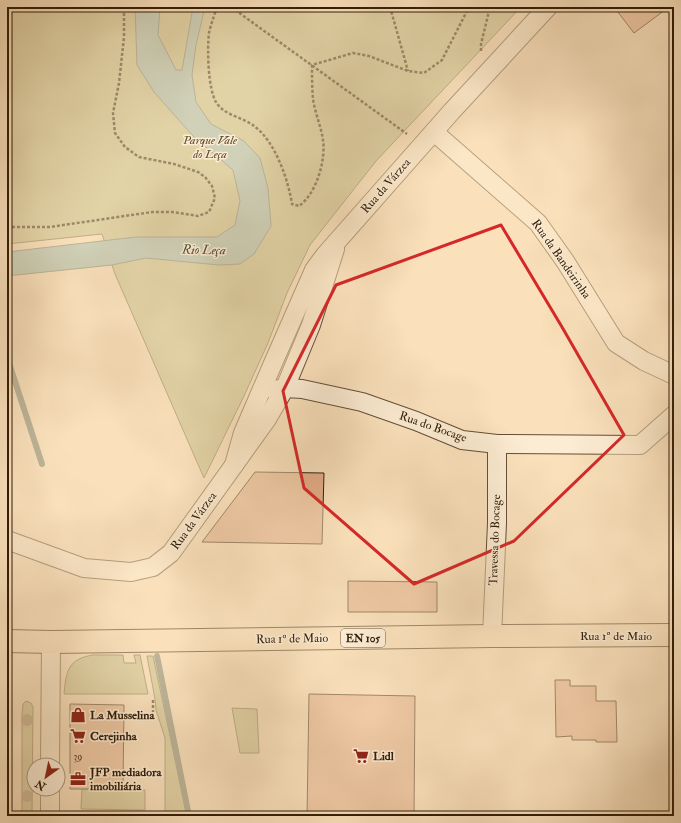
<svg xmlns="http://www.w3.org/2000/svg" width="681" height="823" font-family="'IM FELL Double Pica',serif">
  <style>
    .green { fill: #c5c18c; stroke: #7c6f4a }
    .water { fill: #9ebdb3; stroke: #737d6f }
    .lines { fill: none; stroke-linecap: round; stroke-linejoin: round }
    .stream { stroke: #737d6f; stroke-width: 6 }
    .building { fill: #e4ae8a; stroke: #321d08 }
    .minor-casing { stroke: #644e35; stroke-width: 20 }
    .primary-casing { stroke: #321d08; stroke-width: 24 }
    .path { stroke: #321d08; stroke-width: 2.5; stroke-dasharray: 3 2; stroke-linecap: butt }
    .minor { stroke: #fcecd3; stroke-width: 18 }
    .primary { stroke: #fae1bc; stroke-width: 22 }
    .tree { fill: #a4906f }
    .marked { fill: none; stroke: #d62828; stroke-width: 3; stroke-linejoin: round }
    .labels { text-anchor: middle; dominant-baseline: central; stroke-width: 3; stroke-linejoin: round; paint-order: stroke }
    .number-label { font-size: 10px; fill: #5e4128 }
    .shield { fill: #fcecd3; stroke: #6f5b45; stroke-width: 1 }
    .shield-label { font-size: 11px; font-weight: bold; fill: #321d08 }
    .park-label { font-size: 12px; font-style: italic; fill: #5e4e30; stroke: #fcecd3 }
    .street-label { font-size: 12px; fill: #321d08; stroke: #fcecd3 }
    .poi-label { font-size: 12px; font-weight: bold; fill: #321d08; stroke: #fcecd3; text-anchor: start }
    .water-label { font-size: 13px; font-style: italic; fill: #524d3b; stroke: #fcecd3 }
  </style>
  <rect width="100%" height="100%" fill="#fae1bc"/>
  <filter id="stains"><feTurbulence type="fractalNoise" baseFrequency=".005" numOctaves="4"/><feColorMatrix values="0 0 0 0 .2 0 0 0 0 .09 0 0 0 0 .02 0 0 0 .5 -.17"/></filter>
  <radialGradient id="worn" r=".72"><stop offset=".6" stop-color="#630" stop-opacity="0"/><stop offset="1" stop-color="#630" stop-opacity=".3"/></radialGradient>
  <!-- green -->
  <g class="green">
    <path d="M7,7H521L376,161L310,245L287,293L268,343L244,396L204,478L115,274L102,234L7,244Z"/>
    <path d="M93,655H123L124,663H136L134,655H140L148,694H64C66,671 68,659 93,655Z"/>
    <path d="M147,656H153L187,816L165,814V738L156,710L155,699Z"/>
    <path d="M26,701L31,703L33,707L32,816H22V715L23,704Z"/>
    <path d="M232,708L257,709L259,753H240Z"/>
    <path d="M82,789L145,790V810L81,809Z"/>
  </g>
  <!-- water -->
  <path class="water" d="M135,7H160L158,35L176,70H182L193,7H205L196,45L192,75L196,102L211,124L244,141L260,158L268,188L271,226L254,254L240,264L219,265L146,258L112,265L7,276V252L136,237H217L235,225L240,201L233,170L193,136L154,92L137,65Z"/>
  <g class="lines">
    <!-- stream -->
    <g class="stream">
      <path d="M7,357L42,464"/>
      <path d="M157,656L189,816"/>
    </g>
  </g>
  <!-- building -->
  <g class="building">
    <path d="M614,7H669L634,33Z"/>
    <path d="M255,472L324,473L322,544L202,542Z"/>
    <path d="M348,581L437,582V612H348Z"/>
    <path d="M555,680H570V686H596V701H616L617,742H596V740H572V736L556,737Z"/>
    <path d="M309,694L415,696L414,816H307Z"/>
    <path d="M70,704L124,705L123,789H70Z"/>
  </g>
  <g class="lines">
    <defs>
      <g id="minor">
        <path d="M434,132L538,223L565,261L616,343L644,361L674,375"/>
        <path d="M274,390L285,388L302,389L362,402L416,421L462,440L497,444L640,445L674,415"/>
        <path d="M234,465L243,433L274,361L314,270L325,255L452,111L548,7"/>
        <path d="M7,540L84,568L131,572L153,567L171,553L267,419L285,388L311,325L335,249"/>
        <path d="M492,636L497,523V444"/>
        <path d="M50,765L51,642"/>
        <path d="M50,816V789"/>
      </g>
      <path id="primary" d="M7,641L51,642L492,636L674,635"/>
    </defs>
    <!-- minor casing -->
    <use href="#minor" class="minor-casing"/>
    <!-- primary casing -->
    <use href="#primary" class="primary-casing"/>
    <!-- path -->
    <g class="path">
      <path d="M217,7C214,16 211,24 209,33C207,49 208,89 216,102C223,115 243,117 254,126C275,141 288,179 292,204L299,206C316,194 326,161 323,140C321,126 315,113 313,99C312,88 312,76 312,65L353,53L369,56L408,71L424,73L442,60L469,7"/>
      <path d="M231,7L407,134"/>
      <path d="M390,7L408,71"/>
      <path d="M234,9L246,7"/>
      <path d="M481,51V44L490,7"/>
      <path d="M7,227H50L152,212H173L198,216L209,212L215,198L212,186L205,177L198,172L174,164L139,157L125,147L115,133L113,113L119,83L124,37V7"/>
      <path d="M153,700V712"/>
    </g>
    <!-- minor -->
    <use href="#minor" class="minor"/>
    <!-- primary -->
    <use href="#primary" class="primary"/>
  </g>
  <!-- trees -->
  <g class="tree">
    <circle cx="27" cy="720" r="6"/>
    <circle cx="27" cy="796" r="6"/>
  </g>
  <!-- marked area -->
  <path d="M0 0H681V823H0ZM501,225L562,327L624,435L514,541L414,584L304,488L283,391L336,285Z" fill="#fae1bc" fill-opacity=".55" fill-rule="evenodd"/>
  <path class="marked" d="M501,225L562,327L624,435L514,541L414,584L304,488L283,391L336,285Z"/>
  <!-- icons -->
  <defs>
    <symbol id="shop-bare" viewBox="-9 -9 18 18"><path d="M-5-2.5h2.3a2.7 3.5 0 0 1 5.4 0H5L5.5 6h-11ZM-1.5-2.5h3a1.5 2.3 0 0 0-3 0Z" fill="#8f2418" stroke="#fcecd3" stroke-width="2.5" paint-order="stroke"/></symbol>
    <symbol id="supermarket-bare" viewBox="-9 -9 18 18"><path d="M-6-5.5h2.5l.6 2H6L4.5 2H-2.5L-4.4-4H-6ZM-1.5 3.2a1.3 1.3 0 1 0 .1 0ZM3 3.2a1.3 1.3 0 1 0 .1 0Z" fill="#8f2418" stroke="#fcecd3" stroke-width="2.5" paint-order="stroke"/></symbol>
    <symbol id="office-bare" viewBox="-9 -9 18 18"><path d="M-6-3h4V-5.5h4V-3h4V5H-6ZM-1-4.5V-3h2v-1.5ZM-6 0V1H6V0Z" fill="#8f2418" stroke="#fcecd3" stroke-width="2.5" paint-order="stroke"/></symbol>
  </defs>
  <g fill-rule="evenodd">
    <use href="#shop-bare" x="67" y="704" width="22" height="22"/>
    <use href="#supermarket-bare" x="67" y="725" width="22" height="22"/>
    <use href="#supermarket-bare" x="350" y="745" width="22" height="22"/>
    <use href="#office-bare" x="67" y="768" width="22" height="22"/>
  </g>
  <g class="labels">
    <!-- number labels -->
    <g class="number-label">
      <text x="78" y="757">39</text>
    </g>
    <!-- shield labels -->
    <rect class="shield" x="341" y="629" width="44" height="18" rx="3"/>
    <g class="shield-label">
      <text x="363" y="638">EN 105</text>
    </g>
    <!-- park labels -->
    <g class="park-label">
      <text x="210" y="140">Parque Vale<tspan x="210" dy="14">do Leça</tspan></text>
    </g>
    <!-- street labels -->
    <g class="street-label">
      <text transform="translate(386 186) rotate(-49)">Rua da Várzea</text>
      <text transform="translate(561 259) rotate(55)">Rua da Bandeirinha</text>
      <text transform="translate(433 427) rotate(19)">Rua do Bocage</text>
      <text transform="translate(194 521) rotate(-54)">Rua da Várzea</text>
      <text transform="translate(495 540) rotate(-88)">Travessa do Bocage</text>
      <text x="616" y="636">Rua 1º de Maio</text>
      <text transform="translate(292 639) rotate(-1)">Rua 1º de Maio</text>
    </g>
    <!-- poi labels -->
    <g class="poi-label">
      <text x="90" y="715">La Musselina</text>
      <text x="90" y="736">Cerejinha</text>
      <text x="373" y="756">Lidl</text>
      <text x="90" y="772">JFP mediadora<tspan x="90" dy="14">imobiliária</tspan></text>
    </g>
    <!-- water labels -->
    <g class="water-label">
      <text transform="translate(204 250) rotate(1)">Rio Leça</text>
    </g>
  </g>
  <!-- margin -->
  <rect width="681" height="823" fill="none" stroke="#fae1bc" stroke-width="24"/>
  <rect x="8" y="8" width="665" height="807" fill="none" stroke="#321d08" stroke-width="2"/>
  <rect x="12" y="12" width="657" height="799" fill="none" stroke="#321d08"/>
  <!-- north arrow -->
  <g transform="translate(46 777) rotate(213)"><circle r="19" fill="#fcecd3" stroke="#ab9982"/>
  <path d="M0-3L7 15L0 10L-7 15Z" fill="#8f2418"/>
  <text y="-6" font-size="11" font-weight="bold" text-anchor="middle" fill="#321d08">N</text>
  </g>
  <rect width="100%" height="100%" filter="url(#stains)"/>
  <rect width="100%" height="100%" fill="url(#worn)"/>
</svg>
